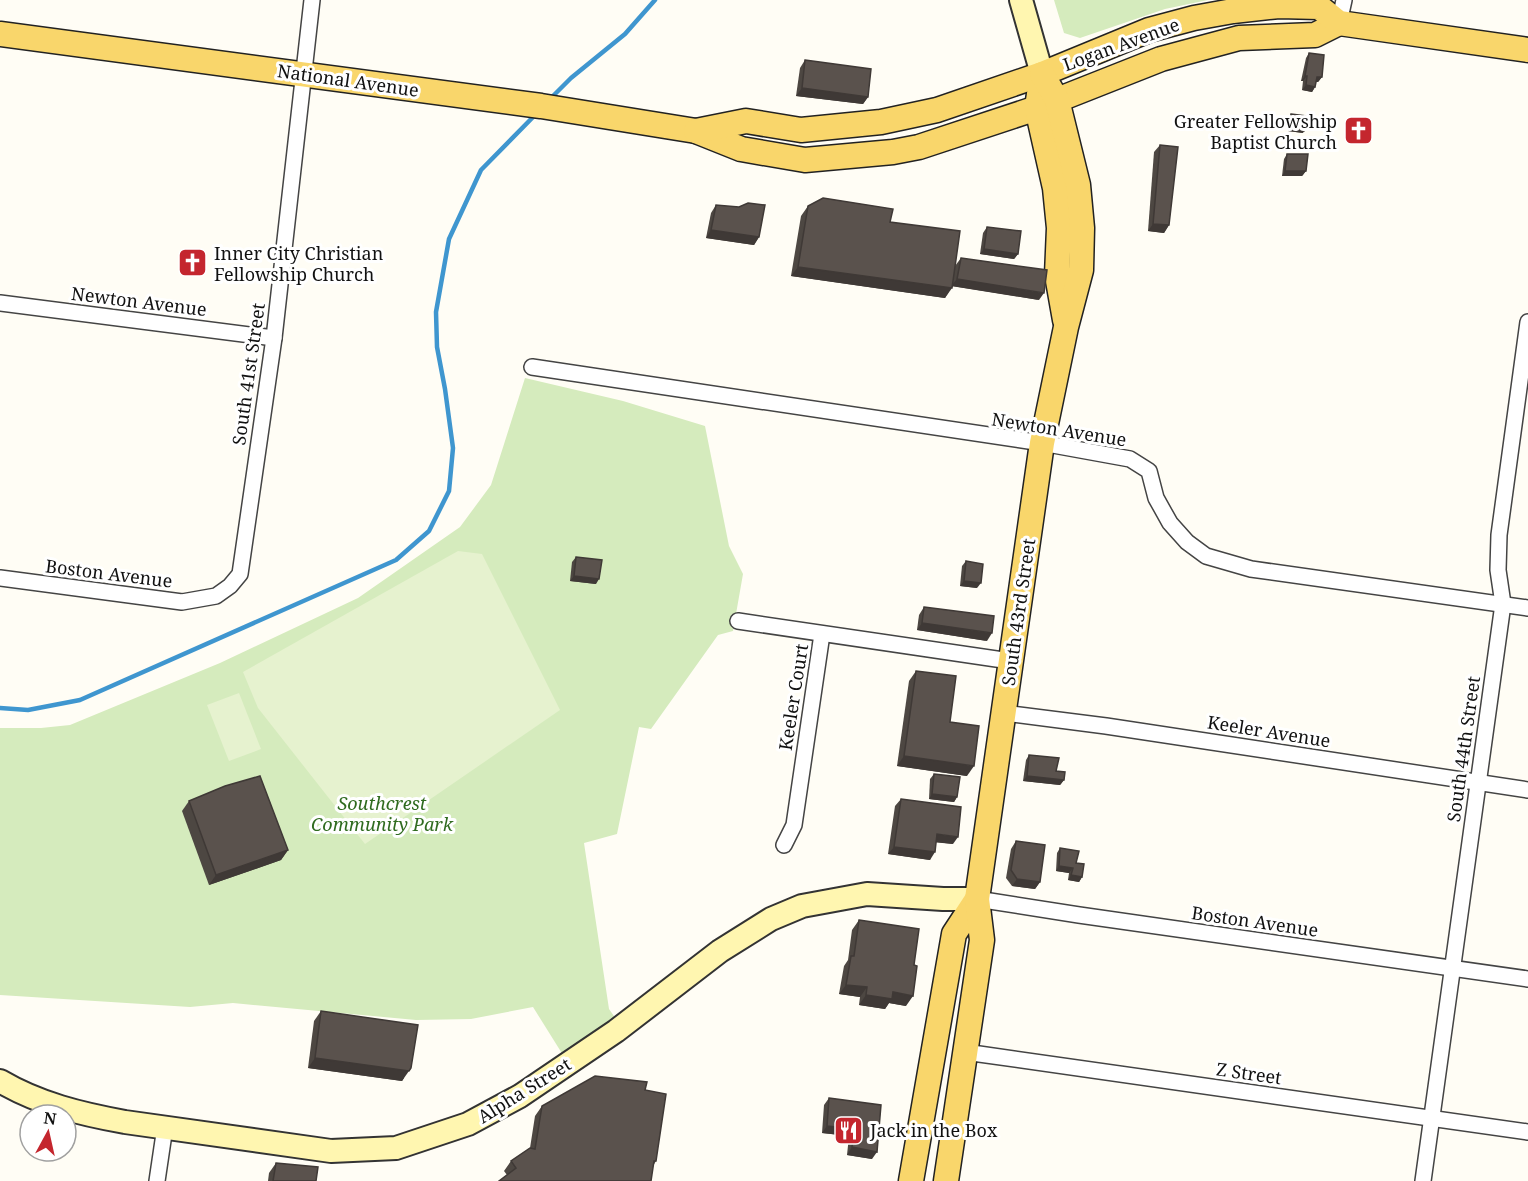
<svg xmlns="http://www.w3.org/2000/svg" width="1528" height="1181" font-family="'Noto Serif',serif">
  <style>
    .green { fill: #d5ebbd }
    .pitch { fill: #e6f2cf }
    .lines { fill: none; stroke-linecap: round; stroke-linejoin: round }
    .stream { stroke: #3f96cf; stroke-width: 4.5 }
    .street-casing { stroke: #444; stroke-width: 18 }
    .secondary-casing { stroke: #333; stroke-width: 26 }
    .primary-casing { stroke: #222; stroke-width: 27 }
    .street { stroke: #fff; stroke-width: 15 }
    .secondary { stroke: #fff6b0; stroke-width: 22 }
    .primary { stroke: #f9d66b; stroke-width: 24 }
    .wall { fill: #4d4742 }
    .shaded-wall { fill: #3f3936 }
    .building { fill: #5a524d; stroke: #3f3936; stroke-width: 1.5 }
    .labels { text-anchor: middle; dominant-baseline: central; stroke-width: 6; stroke-linejoin: round; paint-order: stroke }
    .street-label { font-size: 18px; fill: #111; stroke: #fff }
    .poi-label { font-size: 18px; fill: #111; stroke: #fff; text-anchor: start }
    .park-label { font-size: 18px; font-style: italic; fill: #2f6b1f; stroke: #fff }
  </style>
  <rect width="100%" height="100%" fill="#fffdf5"/>
  <!-- green -->
  <g class="green">
    <path d="M1054,0H1208L1165,9L1080,38L1064,33Z"/>
    <path d="M525,378L623,401L705,426L729,546L743,574L733,631L718,635L651,729L639,727L617,834L584,843L609,1009L616,1019L563,1055L533,1007L471,1019L416,1020L233,1003L190,1007L0,995V728H41L70,725L220,663L358,598L460,527L491,485Z"/>
  </g>
  <!-- pitch -->
  <g class="pitch">
    <path d="M458,551L482,554L560,710L365,844L258,708L243,672Z"/>
    <path d="M239,693L261,749L229,761L207,705Z"/>
  </g>
  <g class="lines">
    <!-- stream -->
    <g class="stream">
      <path d="M550,99L571,78L625,34L655,0"/>
      <path d="M0,708L28,710L80,700L396,560L429,531L449,491L453,448L445,389L437,347L436,312L449,239L481,170L536,114"/>
    </g>
    <defs>
      <g id="street">
        <path d="M1339,23L1344,0"/>
        <path d="M0,303L274,338"/>
        <path d="M532,367L1042,443L1130,459L1149,471L1156,498L1170,523L1187,542L1206,556L1251,569L1528,608"/>
        <path d="M0,578L182,602L216,596L230,586L240,574L274,338L312,0"/>
        <path d="M738,621L1010,661"/>
        <path d="M1004,713L1106,726L1528,790"/>
        <path d="M784,845L794,825L822,634"/>
        <path d="M977,899L1079,915L1528,979"/>
        <path d="M965,1052L1528,1132"/>
        <path d="M157,1181L165,1127"/>
        <path d="M1423,1181L1503,604L1498,570L1499,535L1528,322"/>
      </g>
      <g id="secondary">
        <path d="M1021,0L1042,74"/>
        <path d="M0,1081C39,1104 81,1114 125,1122L331,1151L396,1148L468,1124L520,1096L616,1031L720,951L771,919L802,906L867,894L943,899H977"/>
      </g>
      <g id="primary">
        <path d="M0,34L541,106L696,131L741,149L805,160L893,152L919,147L1037,108L1161,59L1239,38L1315,35L1339,23"/>
        <path d="M1039,94L1037,108L1055,188L1059,228L1057,275L1065,320"/>
        <path d="M696,131L746,121L801,130L881,122L937,110L1042,74L1149,30L1194,18L1233,11L1279,6L1319,7L1339,23L1528,50"/>
        <path d="M911,1181L954,934L977,899"/>
        <path d="M946,1181L982,940L977,899L1042,443L1066,327L1081,270L1082,228L1078,185L1057,100L1042,74"/>
      </g>
    </defs>
    <!-- street casing -->
    <use href="#street" class="street-casing"/>
    <!-- secondary casing -->
    <use href="#secondary" class="secondary-casing"/>
    <!-- primary casing -->
    <use href="#primary" class="primary-casing"/>
    <!-- street -->
    <use href="#street" class="street"/>
    <!-- secondary -->
    <use href="#secondary" class="secondary"/>
    <!-- primary -->
    <use href="#primary" class="primary"/>
  </g>
  <!-- wall -->
  <g class="wall">
    <path d="M1309,53L1322,77L1318,82H1316L1315,87L1312,92L1302,90L1303,81H1301L1306,58Z"/>
    <path d="M805,60L868,97L863,104L796,96L800,68Z"/>
    <path d="M1291,114L1303,133L1288,131L1289,117Z"/>
    <path d="M1160,145L1169,225L1164,233L1148,231L1154,152Z"/>
    <path d="M1287,154L1306,171L1302,176H1282L1284,159Z"/>
    <path d="M716,205L759,237L754,245L706,238L711,213Z"/>
    <path d="M808,206L890,222L955,266L961,258L1039,300L952,286L945,298L791,276L801,216Z"/>
    <path d="M987,227L1018,254L1014,259L980,254L983,233Z"/>
    <path d="M576,557L596,584L570,581L572,562Z"/>
    <path d="M966,561L977,588L960,586L962,566Z"/>
    <path d="M924,607L987,641L917,630L919,615Z"/>
    <path d="M916,671L950,722L967,776L897,766L909,681Z"/>
    <path d="M1029,755L1056,771L1064,780L1060,785L1023,781L1026,760Z"/>
    <path d="M934,774L957,797L954,802L929,799L930,779Z"/>
    <path d="M901,799L953,844L936,842L930,860L888,854L895,806Z"/>
    <path d="M189,801L288,850L281,860L209,885L182,811Z"/>
    <path d="M1016,841L1040,882L1035,889L1012,886L1006,878L1011,849Z"/>
    <path d="M1060,848L1076,863L1082,877L1079,882L1068,880L1069,873L1056,871L1057,853Z"/>
    <path d="M859,920L906,1006L889,1003L885,1009L859,1005L860,997L839,994L844,966L848,960L852,930Z"/>
    <path d="M321,1011L404,1078L402,1081L308,1068L314,1021Z"/>
    <path d="M645,1090L656,1161L653,1166L507,1175L504,1171L511,1161L530,1148L535,1116L542,1106Z"/>
    <path d="M829,1098L881,1105L872,1159L847,1155L849,1136L822,1133L824,1105Z"/>
    <path d="M276,1163L316,1181H268L269,1173Z"/>
  </g>
  <!-- shaded-wall -->
  <g class="shaded-wall">
    <path d="M1305,76H1307L1303,81H1301Z"/>
    <path d="M1317,77H1322L1318,82H1314Z"/>
    <path d="M1306,85L1315,87L1312,92L1302,90Z"/>
    <path d="M802,88L868,97L863,104L796,96Z"/>
    <path d="M1290,129L1304,131L1303,133L1288,131Z"/>
    <path d="M1285,171H1306L1302,176H1282Z"/>
    <path d="M1153,224L1169,225L1164,233L1148,231Z"/>
    <path d="M711,230L759,237L754,245L706,238Z"/>
    <path d="M984,249L1018,254L1014,259L980,254Z"/>
    <path d="M798,267L952,288L945,298L791,276Z"/>
    <path d="M957,279L1044,293L1039,300L951,286Z"/>
    <path d="M574,576L599,579L596,584L570,581Z"/>
    <path d="M964,581L981,583L977,588L960,586Z"/>
    <path d="M922,623L992,633L987,641L917,630Z"/>
    <path d="M904,756L974,766L967,776L897,766Z"/>
    <path d="M1027,776L1064,780L1060,785L1023,781Z"/>
    <path d="M932,794L957,797L954,802L929,799Z"/>
    <path d="M937,834L958,837L953,844L932,842Z"/>
    <path d="M894,847L935,852L930,860L888,854Z"/>
    <path d="M288,850L281,860L209,885L216,875Z"/>
    <path d="M1059,866L1073,868L1069,873L1056,871Z"/>
    <path d="M1071,875L1082,877L1079,882L1068,880Z"/>
    <path d="M1017,879L1040,882L1035,889L1012,886Z"/>
    <path d="M846,985L867,987L860,997L839,994Z"/>
    <path d="M893,992L913,996L906,1006L889,1003L885,1009L859,1005L866,995Z"/>
    <path d="M315,1058L411,1068L402,1081L308,1068Z"/>
    <path d="M827,1126L854,1129L849,1136L822,1133Z"/>
    <path d="M852,1147L877,1152L872,1159L847,1155Z"/>
  </g>
  <!-- building -->
  <g class="building">
    <path d="M1309,53L1324,55L1322,77H1317L1315,87L1306,85L1307,76H1305Z"/>
    <path d="M805,60L871,69L868,97L802,88Z"/>
    <path d="M1291,114L1306,116L1304,131L1290,129Z"/>
    <path d="M1160,145L1178,147L1169,225L1153,224Z"/>
    <path d="M1287,154H1308L1306,171H1285Z"/>
    <path d="M823,198L893,209L890,222L960,231L952,288L798,267L808,206Z"/>
    <path d="M748,203L765,205L759,237L711,230L716,205L739,207Z"/>
    <path d="M987,227L1021,231L1018,254L984,249Z"/>
    <path d="M961,258L1047,270L1044,293L957,279Z"/>
    <path d="M576,557L602,560L599,579L574,576Z"/>
    <path d="M966,561L983,564L981,583L964,581Z"/>
    <path d="M924,607L994,616L992,633L922,623Z"/>
    <path d="M916,671L956,676L950,722L979,726L974,766L904,756Z"/>
    <path d="M1029,755L1059,758L1056,771L1065,772L1064,780L1027,776Z"/>
    <path d="M934,774L960,777L957,797L932,794Z"/>
    <path d="M260,776L288,850L216,875L189,801L225,786Z"/>
    <path d="M901,799L961,807L958,837L937,834L935,852L894,847Z"/>
    <path d="M1016,841L1045,845L1040,882L1017,879L1011,870Z"/>
    <path d="M1060,848L1079,851L1076,863L1084,864L1082,877L1071,875L1073,868L1059,866Z"/>
    <path d="M859,920L919,929L914,965L917,966L913,996L893,992L892,999L866,995L867,987L846,985L851,956H854Z"/>
    <path d="M321,1011L418,1025L411,1068L409,1071L315,1058Z"/>
    <path d="M595,1076L647,1082L645,1090L666,1094L656,1161H654L651,1181H499L516,1168L511,1161L530,1148L535,1149L542,1106Z"/>
    <path d="M829,1098L881,1105L877,1152L852,1147L854,1129L827,1126Z"/>
    <path d="M276,1163L318,1167L316,1181H273Z"/>
  </g>
  <!-- icons -->
  <defs>
    <symbol id="church-square" viewBox="-11 -11 22 22"><rect x="-9" y="-9" width="18" height="18" rx="4" fill="#c4262e" stroke="#fff"/><path d="M-1.2-6h2.4v3.5h3.3v2.4h-3.3V6h-2.4V-.1h-3.3v-2.4h3.3Z" fill="#fff"/></symbol>
    <symbol id="restaurant-square" viewBox="-11 -11 22 22"><rect x="-9" y="-9" width="18" height="18" rx="4" fill="#c4262e" stroke="#fff"/><path d="M-5-6h1v4h1v-4h1v4h1v-4h1v5L-1.5 .5V6h-2V.5L-5-1ZM5-6V6H3V1.5H1.5Q1.5-4 5-6Z" fill="#fff"/></symbol>
  </defs>
  <g fill-rule="evenodd">
    <use href="#church-square" x="1342" y="114" width="33" height="33"/>
    <use href="#church-square" x="176" y="246" width="33" height="33"/>
    <use href="#restaurant-square" x="832" y="1114" width="33" height="33"/>
  </g>
  <g class="labels">
    <!-- street labels -->
    <g class="street-label">
      <text transform="translate(1121 44) rotate(-20)">Logan Avenue</text>
      <text transform="translate(348 80) rotate(8)">National Avenue</text>
      <text transform="translate(139 301) rotate(7)">Newton Avenue</text>
      <text transform="translate(248 374) rotate(-82)">South 41st Street</text>
      <text transform="translate(1059 429) rotate(9)">Newton Avenue</text>
      <text transform="translate(109 573) rotate(7)">Boston Avenue</text>
      <text transform="translate(1018 612) rotate(-82)">South 43rd Street</text>
      <text transform="translate(793 697) rotate(-81)">Keeler Court</text>
      <text transform="translate(1269 731) rotate(9)">Keeler Avenue</text>
      <text transform="translate(1463 749) rotate(-82)">South 44th Street</text>
      <text transform="translate(1255 921) rotate(8)">Boston Avenue</text>
      <text transform="translate(1249 1073) rotate(8)">Z Street</text>
      <text transform="translate(524 1090) rotate(-32)">Alpha Street</text>
    </g>
    <!-- poi labels -->
    <g class="poi-label">
      <text x="1337" y="121" text-anchor="end">Greater Fellowship<tspan x="1337" dy="21">Baptist Church</tspan></text>
      <text x="214" y="253">Inner City Christian<tspan x="214" dy="21">Fellowship Church</tspan></text>
      <text x="870" y="1130">Jack in the Box</text>
    </g>
    <!-- park labels -->
    <g class="park-label">
      <text x="382" y="803">Southcrest<tspan x="382" dy="21">Community Park</tspan></text>
    </g>
  </g>
  <!-- north arrow -->
  <g transform="translate(48 1133) rotate(8)"><circle r="28" fill="#ffffff" stroke="#a0a0a0" stroke-width="1.5"/>
  <path d="M0-4.5L10 22L0 15L-10 22Z" fill="#c4262e"/>
  <text y="-9" font-size="16" font-weight="bold" text-anchor="middle" fill="#111111">N</text>
  </g>
</svg>
